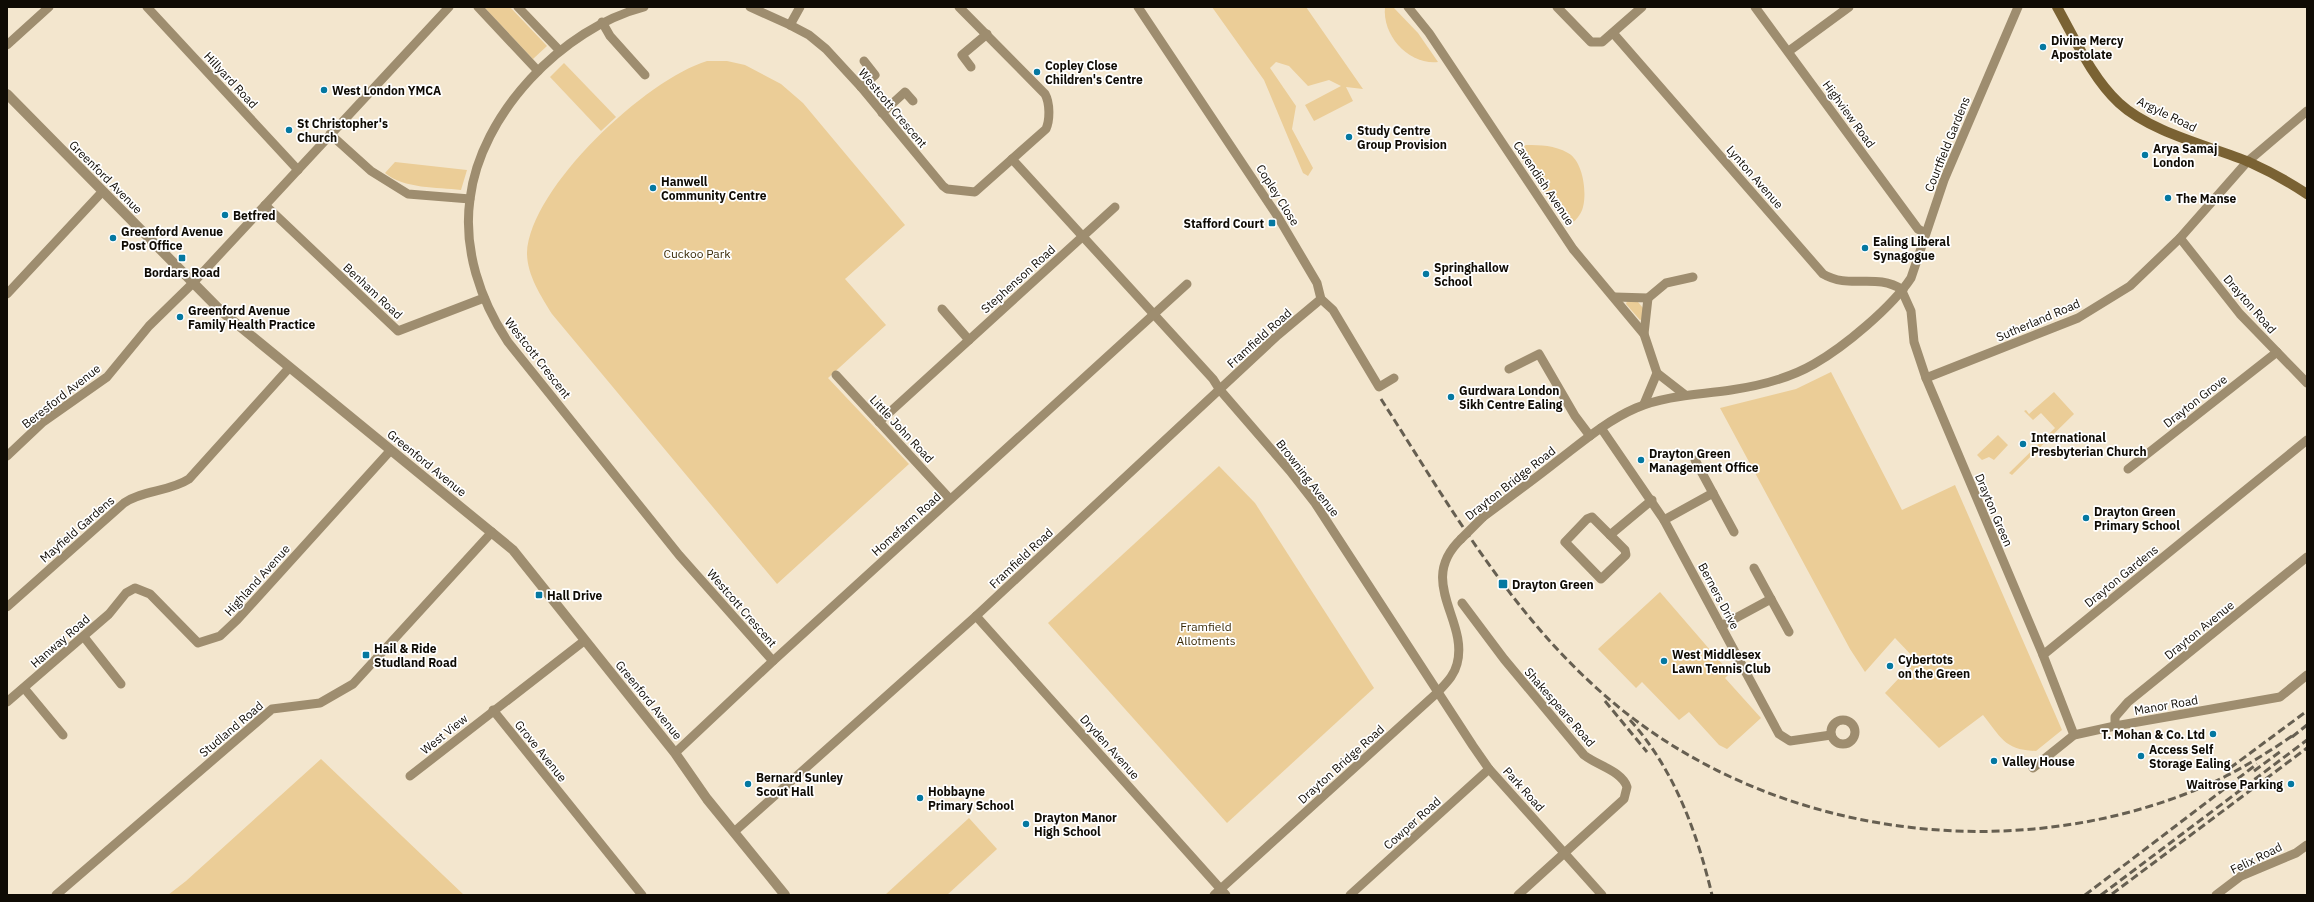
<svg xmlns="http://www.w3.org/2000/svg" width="2314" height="902" font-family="'IBM Plex Sans',sans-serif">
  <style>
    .green { fill: #ebcd97 }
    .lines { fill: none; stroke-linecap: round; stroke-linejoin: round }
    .minor { stroke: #9e8d6f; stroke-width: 9 }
    .tertiary { stroke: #9e8d6f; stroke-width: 10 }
    .secondary { stroke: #7a6233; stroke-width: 10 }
    .rail { stroke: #665f51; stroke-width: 3; stroke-dasharray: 8 4; stroke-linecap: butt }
    .minor-bridge { stroke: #9e8d6f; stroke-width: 9 }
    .poi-dot { fill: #0478a1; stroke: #fff; stroke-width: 1.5 }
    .labels { text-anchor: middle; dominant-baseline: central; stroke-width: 3.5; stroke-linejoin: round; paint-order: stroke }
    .poi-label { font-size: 12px; font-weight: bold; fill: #0f0b04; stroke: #fff; text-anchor: start }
    .street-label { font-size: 12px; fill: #0f0b04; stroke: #fff }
    .park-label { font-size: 12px; fill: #3b2b08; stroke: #fff }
  </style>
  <rect width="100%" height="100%" fill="#f3e6ce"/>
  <!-- green -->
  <g class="green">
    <path d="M484,7H510L547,46L533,59Z"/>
    <path d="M1212,7H1306L1363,89L1346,87L1353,101L1314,121L1305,105L1341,86L1329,80L1308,86L1289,66L1276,62L1270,68L1296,106L1292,129L1313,168L1308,176L1303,173L1264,80Z"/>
    <path d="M1385,7H1393L1418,33L1438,62C1409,65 1382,36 1385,7Z"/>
    <path d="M707,61H727L745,65L781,84L803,103L905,225L845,279L886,325L828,378L909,464L777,584L552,314C541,296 527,275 527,253C530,187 647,79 707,61Z"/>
    <path d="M564,63L616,117L601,131L550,77Z"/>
    <path d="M1526,145C1541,145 1554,145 1568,153C1583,161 1587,192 1583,207C1581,215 1575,221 1569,226L1515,150Z"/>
    <path d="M395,162L467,170L461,190C437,187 404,189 385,173Z"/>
    <path d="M1627,301L1638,302L1643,308L1645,318L1640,320L1626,304Z"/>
    <path d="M1831,372L1902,510L1955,485L2062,730L2036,751C2004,750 2001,737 1983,715L1939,748L1885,693L1916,660L1895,638L1865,672L1850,649L1720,408L1796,389Z"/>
    <path d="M2054,392L2074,414L2012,475L2009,473L2055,428L2041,413L2033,420L2024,411L2026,410L2029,414Z"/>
    <path d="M1998,435L2008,445L1994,460L1989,457L1982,460L1977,455Z"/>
    <path d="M1219,466L1255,503L1374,688L1227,823L1048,623Z"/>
    <path d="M1660,592L1730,673L1725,678L1761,718L1727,749L1719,745L1689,712L1679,720L1642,682L1636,688L1598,649Z"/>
    <path d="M321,759L464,895H168L186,881Z"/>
    <path d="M969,818L997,849L947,895H885Z"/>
  </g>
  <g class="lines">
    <!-- minor -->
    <g class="minor">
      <path d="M147,7L298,170"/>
      <path d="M478,7L538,71"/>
      <path d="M518,7L560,51"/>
      <path d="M644,7C563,28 480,114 470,199C463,249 480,300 508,342L679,555L773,661"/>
      <path d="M750,7L790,25L809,35L826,49L861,87L943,186L947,189L975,192L1046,129C1050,120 1050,103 1045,94L959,7"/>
      <path d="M1138,7L1278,217L1317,283L1321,299L1333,310L1379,387L1394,378"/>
      <path d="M1408,7L1429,33L1573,249L1644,334L1657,373L1644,404"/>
      <path d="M1557,7L1591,42H1602L1642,7"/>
      <path d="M1755,7L1918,229L1925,233"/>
      <path d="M602,22L610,36L645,75"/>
      <path d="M790,25L800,7"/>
      <path d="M1613,33L1823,274C1850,290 1875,272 1903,290"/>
      <path d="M7,45L49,7"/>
      <path d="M1789,51L1849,7"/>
      <path d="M971,67L962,55L987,34"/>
      <path d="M861,87L875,75L864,61"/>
      <path d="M882,113L905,92L913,101"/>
      <path d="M330,134L371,171L408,194L470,199"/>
      <path d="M1012,159L1213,379L1220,390L1290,471L1315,503L1473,746L1489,769L1602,895"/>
      <path d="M265,205L398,331L484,298"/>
      <path d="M2180,238L2240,314L2307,383"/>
      <path d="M1902,291L1911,311L1914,342L1926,378L2043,655L2074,735"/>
      <path d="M7,294L102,192"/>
      <path d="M1615,297L1648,298L1666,283L1693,277"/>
      <path d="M942,309L969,340"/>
      <path d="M1644,334L1648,298"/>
      <path d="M1509,369L1539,354L1575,416L1590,436"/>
      <path d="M1657,373L1684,394"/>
      <path d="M836,375L950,499"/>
      <path d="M1926,378L2078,318L2130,286L2180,238L2247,162L2307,111"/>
      <path d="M879,422L1115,207"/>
      <path d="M1601,428L1664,520L1779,734L1790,741L1831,735"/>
      <path d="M7,456L43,422L107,377L149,326L192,284L449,7"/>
      <path d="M1695,460L1734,532"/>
      <path d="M2128,469L2277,352"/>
      <path d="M1483,517C1507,499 1532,481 1556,462C1581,443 1606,421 1636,408C1667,395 1698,395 1731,390C1758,386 1790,378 1814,364C1844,347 1892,307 1911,278L1944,180L2018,7"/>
      <path d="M1592,517L1625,550L1626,555L1601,579L1565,542L1587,519Z"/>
      <path d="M1664,520L1713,493"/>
      <path d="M1610,535L1652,500"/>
      <path d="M1754,568L1789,632"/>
      <path d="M1462,603L1504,659L1584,755C1598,766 1622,771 1627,787L1624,799L1518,895"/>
      <path d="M7,607L124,503C143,490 169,492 189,479L289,368"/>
      <path d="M976,616L1226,895"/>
      <path d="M1721,626L1771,599"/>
      <path d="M84,637L121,684"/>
      <path d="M2043,655L2307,440"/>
      <path d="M24,688L63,735"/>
      <path d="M7,702L109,614L126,593L135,588L150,594L198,643L220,636L237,620L390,451"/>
      <path d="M493,710L642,895"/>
      <circle cx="1843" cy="732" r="12"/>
      <path d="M2115,726V717L2128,702L2307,557"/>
      <path d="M675,753L773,661L1187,284"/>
      <path d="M2033,768L2074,735L2115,726L2280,697L2307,675"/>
      <path d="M410,776L584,641"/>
      <path d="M734,832L976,616L1278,335L1321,299"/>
      <path d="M56,895L272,709L320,703L353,684L492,532"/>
      <path d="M1214,895L1438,692C1446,683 1454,676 1457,664C1469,620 1416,582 1461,539"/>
      <path d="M1350,895L1489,769"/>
      <path d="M2216,895L2241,876L2296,853L2307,845"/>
    </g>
    <!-- tertiary -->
    <path class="tertiary" d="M7,94L221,311L513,550L675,753L707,799L785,895"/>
    <!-- secondary -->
    <path class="secondary" d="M2057,7C2075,39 2092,78 2119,103C2150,132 2210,146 2249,162C2269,171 2289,182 2307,194"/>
    <!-- rail -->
    <g class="rail">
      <path d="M1381,399C1447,502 1509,611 1602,693C1760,833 1999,869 2193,791C2229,777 2263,756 2295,734"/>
      <path d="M1605,701L1647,752"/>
      <path d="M1630,720C1674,769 1697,832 1712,895"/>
      <path d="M2292,737L2307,725"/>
      <path d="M2230,768L2307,711"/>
      <path d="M2254,771L2281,751"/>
      <path d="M2112,894L2307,748"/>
      <path d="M2085,895L2257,764"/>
      <path d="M2101,895L2307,740"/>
    </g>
    <!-- minor-bridge -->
    <path class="minor-bridge" d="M1461,539L1483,517"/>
  </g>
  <!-- markers -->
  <g class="poi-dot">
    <circle cx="2043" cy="47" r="4"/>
    <circle cx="1037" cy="72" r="4"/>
    <circle cx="324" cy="90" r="4"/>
    <circle cx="289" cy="130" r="4"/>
    <circle cx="1349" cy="137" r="4"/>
    <circle cx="2145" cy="155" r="4"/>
    <circle cx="653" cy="188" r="4"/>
    <circle cx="2168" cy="198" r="4"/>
    <circle cx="225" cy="215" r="4"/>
    <rect x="1268" y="219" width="8" height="8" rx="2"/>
    <circle cx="113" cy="238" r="4"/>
    <circle cx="1865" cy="248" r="4"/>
    <rect x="178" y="254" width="8" height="8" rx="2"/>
    <circle cx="1426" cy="274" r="4"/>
    <circle cx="180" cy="317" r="4"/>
    <circle cx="1451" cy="397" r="4"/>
    <circle cx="2023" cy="444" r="4"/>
    <circle cx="1641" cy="460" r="4"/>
    <circle cx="2086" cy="518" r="4"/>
    <rect x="1498" y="579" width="10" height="10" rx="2"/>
    <rect x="535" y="591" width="8" height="8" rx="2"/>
    <rect x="362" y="651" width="8" height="8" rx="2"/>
    <circle cx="1664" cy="661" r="4"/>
    <circle cx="1890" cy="666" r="4"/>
    <circle cx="2213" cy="734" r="4"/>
    <circle cx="2141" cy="756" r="4"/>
    <circle cx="1994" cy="761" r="4"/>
    <circle cx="748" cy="784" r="4"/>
    <circle cx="2291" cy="784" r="4"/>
    <circle cx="920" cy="798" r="4"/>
    <circle cx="1026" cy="824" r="4"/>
  </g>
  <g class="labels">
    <!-- poi labels -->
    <g class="poi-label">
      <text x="2051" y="40">Divine Mercy<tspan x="2051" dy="14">Apostolate</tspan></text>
      <text x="1045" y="65">Copley Close<tspan x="1045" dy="14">Children's Centre</tspan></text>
      <text x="332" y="90">West London YMCA</text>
      <text x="297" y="123">St Christopher's<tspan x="297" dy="14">Church</tspan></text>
      <text x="1357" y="130">Study Centre<tspan x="1357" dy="14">Group Provision</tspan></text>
      <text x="2153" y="148">Arya Samaj<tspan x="2153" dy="14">London</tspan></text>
      <text x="661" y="181">Hanwell<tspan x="661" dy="14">Community Centre</tspan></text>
      <text x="2176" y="198">The Manse</text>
      <text x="233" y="215">Betfred</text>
      <text x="1264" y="223" text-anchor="end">Stafford Court</text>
      <text x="121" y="231">Greenford Avenue<tspan x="121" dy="14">Post Office</tspan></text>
      <text x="1873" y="241">Ealing Liberal<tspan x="1873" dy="14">Synagogue</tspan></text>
      <text x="1434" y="267">Springhallow<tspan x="1434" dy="14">School</tspan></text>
      <text x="182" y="272" text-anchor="middle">Bordars Road</text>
      <text x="188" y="310">Greenford Avenue<tspan x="188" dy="14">Family Health Practice</tspan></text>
      <text x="1459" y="390">Gurdwara London<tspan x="1459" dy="14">Sikh Centre Ealing</tspan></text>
      <text x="2031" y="437">International<tspan x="2031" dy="14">Presbyterian Church</tspan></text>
      <text x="1649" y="453">Drayton Green<tspan x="1649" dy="14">Management Office</tspan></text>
      <text x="2094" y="511">Drayton Green<tspan x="2094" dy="14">Primary School</tspan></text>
      <text x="1512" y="584">Drayton Green</text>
      <text x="547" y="595">Hall Drive</text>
      <text x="374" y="648">Hail &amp; Ride<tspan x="374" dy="14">Studland Road</tspan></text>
      <text x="1672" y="654">West Middlesex<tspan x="1672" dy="14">Lawn Tennis Club</tspan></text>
      <text x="1898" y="659">Cybertots<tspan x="1898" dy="14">on the Green</tspan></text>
      <text x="2205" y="734" text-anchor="end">T. Mohan &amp; Co. Ltd</text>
      <text x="2149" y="749">Access Self<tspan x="2149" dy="14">Storage Ealing</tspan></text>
      <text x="2002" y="761">Valley House</text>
      <text x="756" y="777">Bernard Sunley<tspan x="756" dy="14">Scout Hall</tspan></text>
      <text x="2283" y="784" text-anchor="end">Waitrose Parking</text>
      <text x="928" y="791">Hobbayne<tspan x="928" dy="14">Primary School</tspan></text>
      <text x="1034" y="817">Drayton Manor<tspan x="1034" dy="14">High School</tspan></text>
    </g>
    <!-- street labels -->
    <g class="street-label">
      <text transform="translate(231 80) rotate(47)">Hillyard Road</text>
      <text transform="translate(893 108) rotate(50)">Westcott Crescent</text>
      <text transform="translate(1849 114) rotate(54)">Highview Road</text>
      <text transform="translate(2167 114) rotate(26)">Argyle Road</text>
      <text transform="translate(1947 144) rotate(-68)">Courtfield Gardens</text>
      <text transform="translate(106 177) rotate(45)">Greenford Avenue</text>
      <text transform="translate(1755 177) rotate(49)">Lynton Avenue</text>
      <text transform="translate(1544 183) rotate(56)">Cavendish Avenue</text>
      <text transform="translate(1278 195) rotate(58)">Copley Close</text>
      <text transform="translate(1018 279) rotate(-42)">Stephenson Road</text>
      <text transform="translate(373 291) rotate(43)">Benham Road</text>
      <text transform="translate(2250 304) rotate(49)">Drayton Road</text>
      <text transform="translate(2038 320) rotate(-23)">Sutherland Road</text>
      <text transform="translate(1259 338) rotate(-42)">Framfield Road</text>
      <text transform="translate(538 358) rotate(52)">Westcott Crescent</text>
      <text transform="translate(61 396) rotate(-38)">Beresford Avenue</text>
      <text transform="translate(2195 401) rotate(-38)">Drayton Grove</text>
      <text transform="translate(902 429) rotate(47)">Little John Road</text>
      <text transform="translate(427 463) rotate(39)">Greenford Avenue</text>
      <text transform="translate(1308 478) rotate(52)">Browning Avenue</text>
      <text transform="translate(1510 483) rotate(-38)">Drayton Bridge Road</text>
      <text transform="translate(1994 510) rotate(67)">Drayton Green</text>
      <text transform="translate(906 524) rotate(-42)">Homefarm Road</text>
      <text transform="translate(77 529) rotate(-41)">Mayfield Gardens</text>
      <text transform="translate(1021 558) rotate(-43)">Framfield Road</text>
      <text transform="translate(2121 576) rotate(-39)">Drayton Gardens</text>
      <text transform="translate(257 580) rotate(-48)">Highland Avenue</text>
      <text transform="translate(1719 596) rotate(62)">Berners Drive</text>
      <text transform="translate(742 608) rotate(49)">Westcott Crescent</text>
      <text transform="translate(2199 630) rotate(-39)">Drayton Avenue</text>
      <text transform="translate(60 641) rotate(-41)">Hanway Road</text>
      <text transform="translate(649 700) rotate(51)">Greenford Avenue</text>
      <text transform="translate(2166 705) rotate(-10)">Manor Road</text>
      <text transform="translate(1560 707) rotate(49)">Shakespeare Road</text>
      <text transform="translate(231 729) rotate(-40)">Studland Road</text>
      <text transform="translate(444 734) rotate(-39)">West View</text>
      <text transform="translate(1110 747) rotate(48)">Dryden Avenue</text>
      <text transform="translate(541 751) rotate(51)">Grove Avenue</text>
      <text transform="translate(1341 764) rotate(-42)">Drayton Bridge Road</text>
      <text transform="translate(1524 789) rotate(48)">Park Road</text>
      <text transform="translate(1412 823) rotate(-42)">Cowper Road</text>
      <text transform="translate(2256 858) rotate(-26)">Felix Road</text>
    </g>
    <!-- park labels -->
    <g class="park-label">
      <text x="697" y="253">Cuckoo Park</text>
      <text x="1206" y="626">Framfield<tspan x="1206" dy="14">Allotments</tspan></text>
    </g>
  </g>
  <!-- border -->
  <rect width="2314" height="902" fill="none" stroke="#0f0b04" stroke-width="16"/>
</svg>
